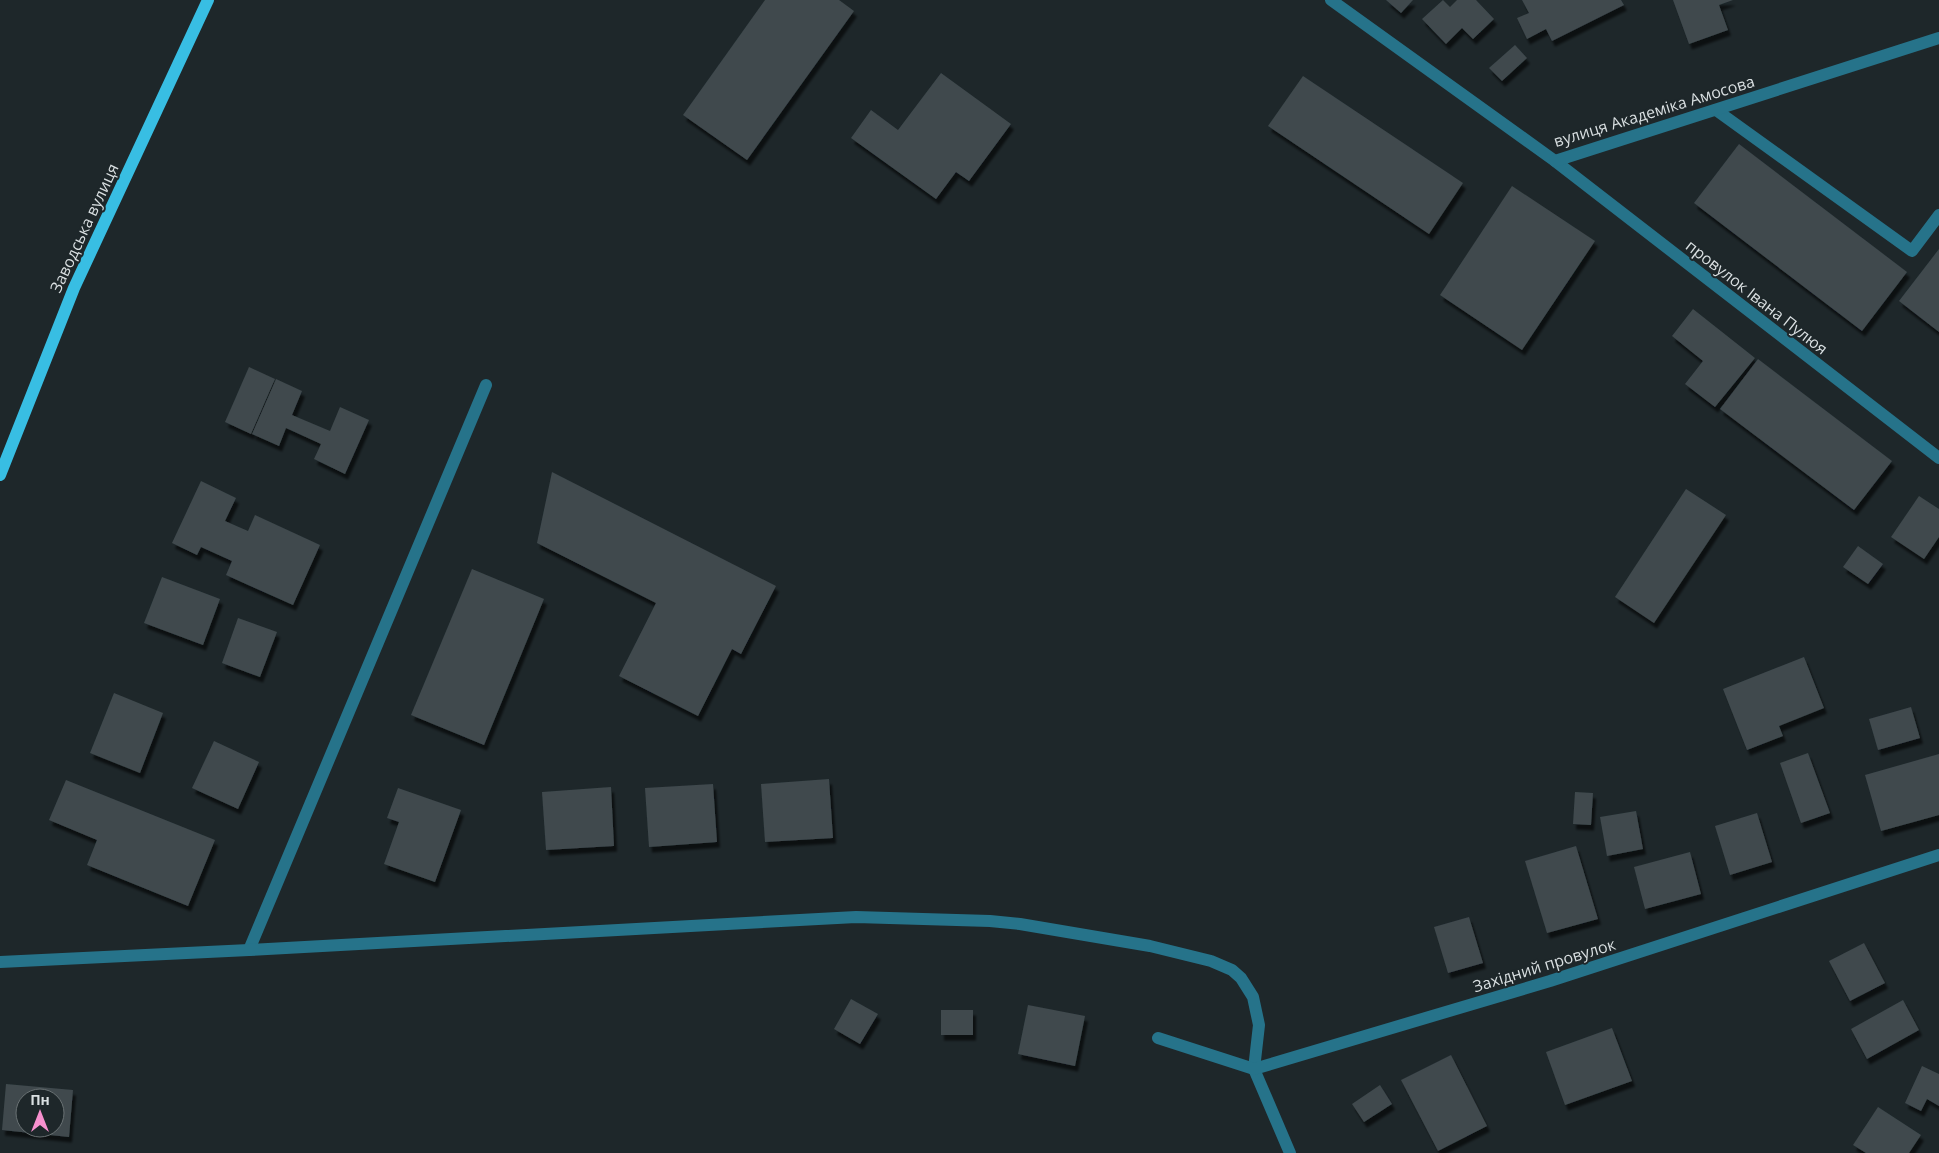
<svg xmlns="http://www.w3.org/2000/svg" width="1939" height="1153" font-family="'Open Sans',sans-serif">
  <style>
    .building { fill: #3f494d; fill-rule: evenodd; filter: url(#shadow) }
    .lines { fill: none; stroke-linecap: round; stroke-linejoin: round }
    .minor { stroke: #26738a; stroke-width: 12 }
    .major { stroke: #38bee3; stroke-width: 12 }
    .labels { text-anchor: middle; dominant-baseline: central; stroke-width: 4; stroke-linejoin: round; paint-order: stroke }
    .street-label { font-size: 16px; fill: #d9dfe1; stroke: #1e272a }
  </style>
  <defs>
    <filter id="shadow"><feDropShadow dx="3" dy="5.5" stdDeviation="1" flood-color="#0009"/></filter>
  </defs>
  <rect width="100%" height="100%" fill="#1e272a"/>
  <!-- building -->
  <g class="building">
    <path d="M765,0H839L854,11L747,160L683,115Z"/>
    <path d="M1386,0H1413L1401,13Z"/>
    <path d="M1443,0L1450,7L1457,0H1476L1494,19L1473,39L1462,28L1446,44L1422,19Z"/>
    <path d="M1522,0H1621L1624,5L1552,41L1546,29L1527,39L1517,18L1529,13Z"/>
    <path d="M1673,0H1733L1719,5L1728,30L1689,44Z"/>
    <path d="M1515,45L1527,58L1502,81L1489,68Z"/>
    <path d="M941,73L1011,124L969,181L956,172L936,199L851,138L871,110L898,130Z"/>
    <path d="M1303,76L1463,183L1429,234L1268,126Z"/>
    <path d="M1739,144L1907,272L1862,331L1694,203Z"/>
    <path d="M1512,186L1595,241L1522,350L1440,295Z"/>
    <path d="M1939,249V332L1899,301Z"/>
    <path d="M1693,309L1755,358L1715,407L1685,384L1703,361L1672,336Z"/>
    <path d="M1758,359L1892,461L1854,510L1720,409Z"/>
    <path d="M249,367L275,379L251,434L225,422Z"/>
    <path d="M276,379L302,391L292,415L330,431L340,407L369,420L345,474L314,459L321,444L286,428L279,446L252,434Z"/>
    <path d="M552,472L776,586L741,654L732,649L698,716L619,676L656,603L537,543Z"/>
    <path d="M201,481L236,498L225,521L248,531L255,515L320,545L293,605L226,575L232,561L201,547L197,555L172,543Z"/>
    <path d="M1686,489L1726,515L1654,623L1615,597Z"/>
    <path d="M1919,496L1939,509V537L1924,559L1891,537Z"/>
    <path d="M1858,546L1883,564L1868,584L1843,567Z"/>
    <path d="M472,569L544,599L484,745L411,715Z"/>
    <path d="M162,577L220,599L203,645L144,623Z"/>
    <path d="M238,618L277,632L260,677L222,663Z"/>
    <path d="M1804,657L1824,708L1779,726L1783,736L1747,750L1723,689Z"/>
    <path d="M114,693L163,713L140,773L90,753Z"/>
    <path d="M1911,707L1920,738L1878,750L1869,719Z"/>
    <path d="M214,741L259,762L238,809L192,788Z"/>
    <path d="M1808,753L1830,813L1801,823L1780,763Z"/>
    <path d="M1939,754V815L1881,831L1865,775Z"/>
    <path d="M829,779L833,838L765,842L761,784Z"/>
    <path d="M66,780L215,840L188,906L87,865L97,840L49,820Z"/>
    <path d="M713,784L717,842L649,847L645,788Z"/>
    <path d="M611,787L614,846L546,850L542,792Z"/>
    <path d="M398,788L461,810L435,882L384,864L399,822L387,818Z"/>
    <path d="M1575,792L1593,793L1591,825L1573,824Z"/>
    <path d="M1636,811L1643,849L1607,856L1600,817Z"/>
    <path d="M1757,813L1772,862L1730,875L1715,826Z"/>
    <path d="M1576,846L1598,919L1547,933L1525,861Z"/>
    <path d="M1690,852L1701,894L1645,909L1634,867Z"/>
    <path d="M1469,917L1483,963L1448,973L1434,927Z"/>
    <path d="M1864,943L1885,983L1850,1001L1829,961Z"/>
    <path d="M851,999L878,1014L860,1044L834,1029Z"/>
    <path d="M1903,1000L1919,1030L1867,1059L1851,1029Z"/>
    <path d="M1028,1005L1085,1016L1075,1066L1018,1054Z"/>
    <rect x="941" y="1010" width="32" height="25"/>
    <path d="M1612,1028L1632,1081L1565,1105L1546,1052Z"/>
    <path d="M1451,1055L1487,1126L1438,1151L1401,1080Z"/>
    <path d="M1922,1066L1939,1074V1106L1927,1099L1921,1111L1905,1103Z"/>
    <path d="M6,1084L73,1090L69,1137L2,1130ZM25,1098H55V1128H25Z"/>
    <path d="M1380,1085L1392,1104L1364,1122L1352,1104Z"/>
    <path d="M1878,1107L1921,1135L1909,1153H1866L1853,1145Z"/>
  </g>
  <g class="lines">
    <!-- minor -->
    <g class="minor">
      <path d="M1331,0L1555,161L1939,458"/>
      <path d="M1716,110L1912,251L1939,215"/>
      <path d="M1555,161L1939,38"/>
      <path d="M249,950L486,385"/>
      <path d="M0,962L249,950L856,917L990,921L1020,924L1150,946L1211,961L1232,970L1241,978L1253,997L1259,1025L1254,1069L1290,1153"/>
      <path d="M1158,1038L1254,1069L1550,981L1939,855"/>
    </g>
    <!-- major -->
    <path class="major" d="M0,475L74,288L208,0"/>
  </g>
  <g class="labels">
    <!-- street labels -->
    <g class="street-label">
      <text transform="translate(1654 111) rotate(-17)">вулиця Академіка Амосова</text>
      <text transform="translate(84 228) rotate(-65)">Заводська вулиця</text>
      <text transform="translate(1757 297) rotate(38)">провулок Івана Пулюя</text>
      <text transform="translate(1544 965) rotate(-17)">Західний провулок</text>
    </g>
  </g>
  <!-- north arrow -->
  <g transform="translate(40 1113)"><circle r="24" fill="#1e272a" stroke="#697173"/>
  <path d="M0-4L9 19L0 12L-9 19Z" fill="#f790ce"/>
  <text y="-8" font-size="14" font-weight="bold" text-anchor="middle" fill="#d9dfe1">Пн</text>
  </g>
</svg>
